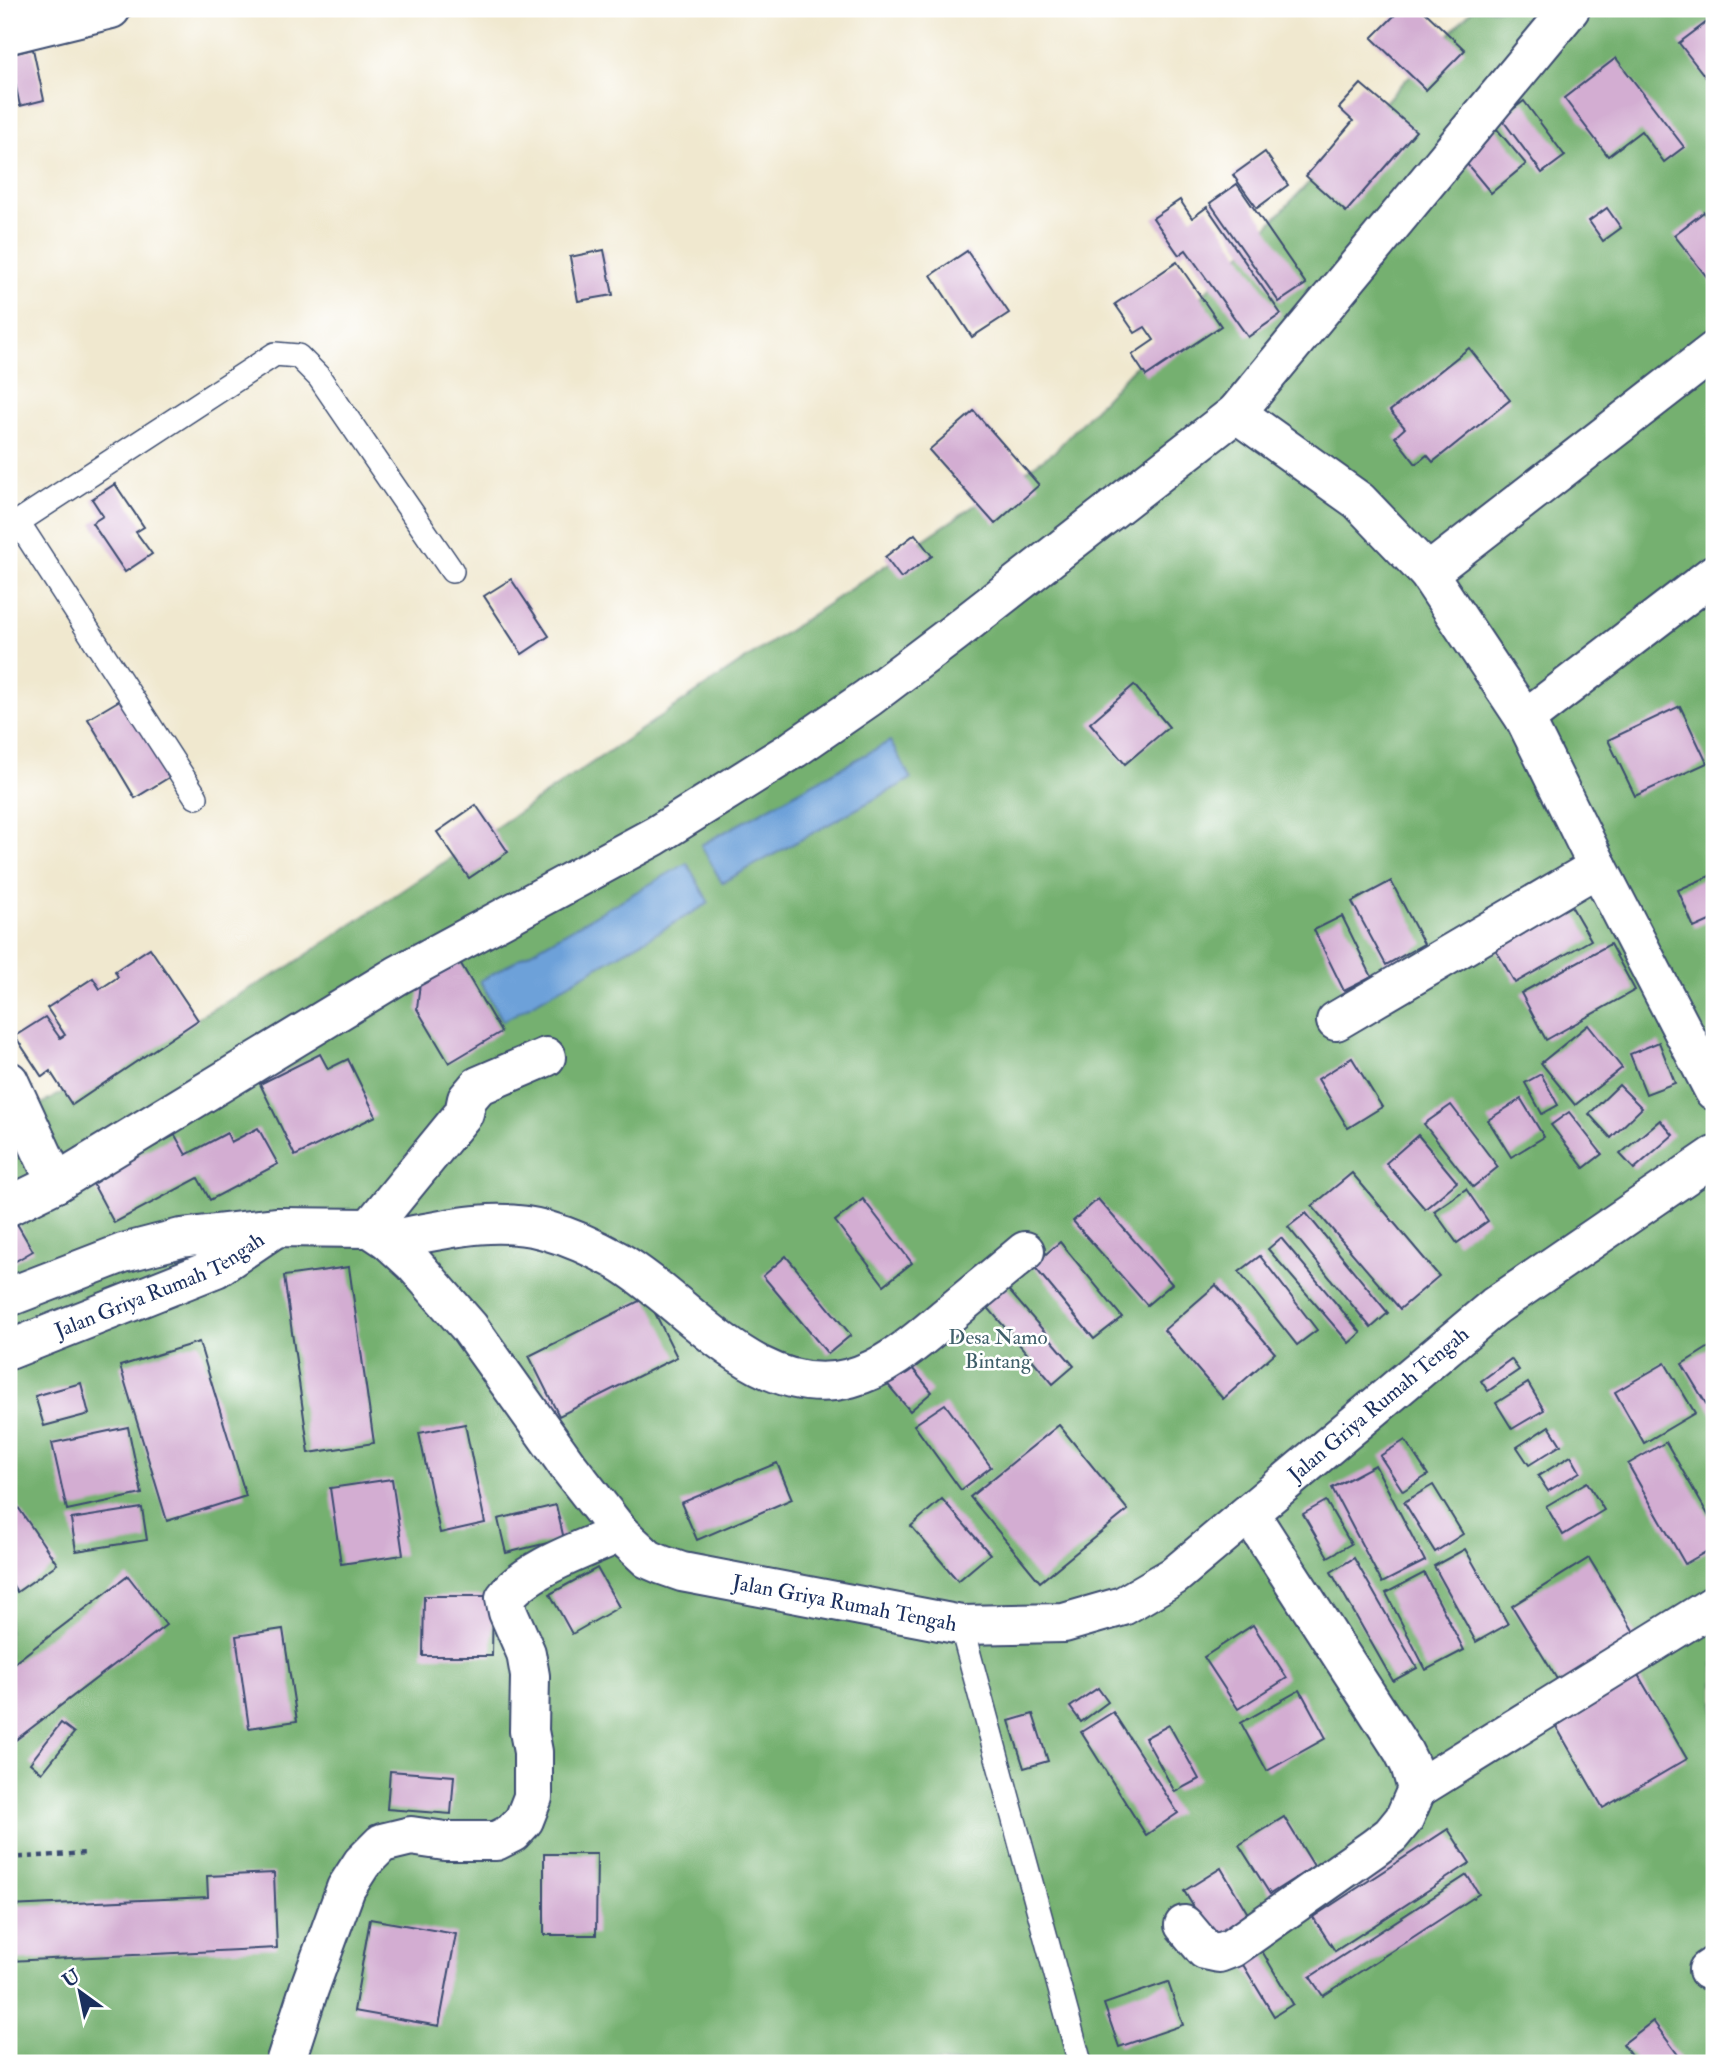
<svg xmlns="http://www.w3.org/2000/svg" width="1723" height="2072" font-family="'IM FELL Double Pica',serif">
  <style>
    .forest { fill: #74b070; stroke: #487067; stroke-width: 2 }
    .water { fill: #6da1d9; stroke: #44689c; stroke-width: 2 }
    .building { fill: #d3add2 }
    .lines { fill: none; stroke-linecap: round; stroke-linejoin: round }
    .service-casing { stroke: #3b4b6f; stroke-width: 26 }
    .minor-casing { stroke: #3b4b6f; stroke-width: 42 }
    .path { stroke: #3b4b6f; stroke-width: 4.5; stroke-dasharray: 5 5; stroke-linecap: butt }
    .service { stroke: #fff; stroke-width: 23 }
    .minor { stroke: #fff; stroke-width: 38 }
    .labels { text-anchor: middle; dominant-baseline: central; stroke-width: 5; stroke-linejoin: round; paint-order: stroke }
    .street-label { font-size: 21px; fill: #1b2f5e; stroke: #fff }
    .park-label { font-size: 21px; fill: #3e5e69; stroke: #fff }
  </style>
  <rect width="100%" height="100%" fill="#fff"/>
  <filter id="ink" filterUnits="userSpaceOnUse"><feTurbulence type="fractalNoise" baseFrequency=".0143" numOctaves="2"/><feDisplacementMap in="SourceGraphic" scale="14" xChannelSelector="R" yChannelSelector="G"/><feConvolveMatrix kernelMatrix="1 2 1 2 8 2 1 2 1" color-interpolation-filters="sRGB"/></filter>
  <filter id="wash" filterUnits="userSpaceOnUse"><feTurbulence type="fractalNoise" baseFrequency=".00686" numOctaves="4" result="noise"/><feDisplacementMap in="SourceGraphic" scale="28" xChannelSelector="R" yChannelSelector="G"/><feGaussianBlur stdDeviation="1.57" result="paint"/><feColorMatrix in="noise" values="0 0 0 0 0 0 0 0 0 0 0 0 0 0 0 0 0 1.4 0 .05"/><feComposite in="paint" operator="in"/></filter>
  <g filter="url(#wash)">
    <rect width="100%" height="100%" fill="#f0e8cf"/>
    <!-- forest -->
    <path class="forest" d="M1473,9H1714V2063H9V1122L287,968L1054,452Z"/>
    <!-- water -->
    <g class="water">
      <path d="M890,741L911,779L722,883L701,845Z"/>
      <path d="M687,863L709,903L503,1021L480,981Z"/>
    </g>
    <g id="blocks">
      <!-- building -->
      <g class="building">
        <path d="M1401,9H1422L1465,50L1426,90L1372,38Z"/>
        <path d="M1707,22L1714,32V88L1679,43Z"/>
        <path d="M33,49L44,100L20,106L9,55Z"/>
        <path d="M1616,58L1684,147L1664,162L1641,131L1608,156L1564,98Z"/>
        <path d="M1361,84L1416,131L1346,212L1306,176L1353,121L1339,108Z"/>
        <path d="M1524,101L1565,156L1542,173L1501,118Z"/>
        <path d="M1496,128L1526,164L1491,193L1461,157Z"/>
        <path d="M1265,152L1288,185L1257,208L1233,175Z"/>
        <path d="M1237,184L1306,284L1279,302L1210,203Z"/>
        <path d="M1180,200L1192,218L1207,207L1281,314L1248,337L1186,250L1179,255L1153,218Z"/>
        <path d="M1607,208L1621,228L1603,241L1589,221Z"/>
        <path d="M1704,212L1714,224V286L1674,235Z"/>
        <path d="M604,250L613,295L578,301L570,257Z"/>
        <path d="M967,251L1009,313L972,337L931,275Z"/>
        <path d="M1177,262L1221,326L1146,376L1132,355L1154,340L1145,327L1135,333L1115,304Z"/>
        <path d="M1469,348L1510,400L1433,462L1427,455L1416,464L1395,437L1405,428L1390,411Z"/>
        <path d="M974,411L1039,485L995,524L929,450Z"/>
        <path d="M115,484L144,527L136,532L152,554L125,572L92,523L103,516L92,499Z"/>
        <path d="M915,534L932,556L901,578L885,557Z"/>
        <path d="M511,579L549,636L522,654L484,596Z"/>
        <path d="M1134,685L1169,727L1125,764L1090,723Z"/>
        <path d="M125,697L173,775L135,798L88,719Z"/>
        <path d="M1680,706L1707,763L1635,796L1608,740Z"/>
        <path d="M476,805L508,852L469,878L437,832Z"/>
        <path d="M1714,874V919L1694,928L1678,890Z"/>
        <path d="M1391,881L1424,944L1386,965L1352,902Z"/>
        <path d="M1566,897L1591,940L1515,983L1491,941Z"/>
        <path d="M1342,916L1372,977L1344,991L1314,930Z"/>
        <path d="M1610,944L1635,990L1546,1040L1521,993Z"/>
        <path d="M150,948L198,1020L72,1105L50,1071L42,1077L15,1036L45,1017L60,1038L65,1035L47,1008L93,978L100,989L118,977L115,971Z"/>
        <path d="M454,952L501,1032L449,1063L417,1009L421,974Z"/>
        <path d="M1588,1025L1622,1068L1575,1105L1541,1063Z"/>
        <path d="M1659,1042L1675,1083L1646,1094L1630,1054Z"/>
        <path d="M320,1054L328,1069L348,1059L376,1116L295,1156L260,1084Z"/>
        <path d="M1352,1058L1382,1107L1348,1128L1318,1079Z"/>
        <path d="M1541,1074L1558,1105L1542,1114L1525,1083Z"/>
        <path d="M1619,1085L1642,1108L1611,1138L1589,1114Z"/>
        <path d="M1521,1099L1544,1137L1511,1157L1488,1120Z"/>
        <path d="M1451,1105L1498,1167L1473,1187L1424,1124Z"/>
        <path d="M1569,1112L1602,1154L1584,1168L1551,1125Z"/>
        <path d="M1660,1120L1673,1135L1634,1169L1620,1154Z"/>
        <path d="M258,1128L278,1164L210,1200L198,1178L114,1223L91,1180L175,1135L186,1155L227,1133L231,1142Z"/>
        <path d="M1418,1135L1457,1182L1425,1209L1386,1163Z"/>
        <path d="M1352,1173L1439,1276L1400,1309L1312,1206Z"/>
        <path d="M1466,1189L1488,1221L1457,1243L1434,1211Z"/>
        <path d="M863,1199L912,1263L884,1285L835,1221Z"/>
        <path d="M1098,1199L1172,1284L1147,1305L1073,1221Z"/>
        <path d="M1306,1213L1388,1313L1371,1328L1288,1227Z"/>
        <path d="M13,1217L33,1251L9,1265V1220Z"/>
        <path d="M1281,1238L1361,1333L1349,1343L1268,1249Z"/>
        <path d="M1060,1242L1122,1317L1094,1339L1033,1265Z"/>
        <path d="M786,1256L851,1335L828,1354L763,1276Z"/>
        <path d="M1260,1256L1317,1330L1297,1345L1239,1272Z"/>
        <path d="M349,1267L374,1443L309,1453L284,1276Z"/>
        <path d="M1216,1285L1275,1353L1223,1399L1164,1330Z"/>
        <path d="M1005,1286L1074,1366L1053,1384L984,1303Z"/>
        <path d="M647,1297L677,1357L559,1416L529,1356Z"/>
        <path d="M199,1342L246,1496L167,1521L120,1366Z"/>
        <path d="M1714,1344V1417L1682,1364Z"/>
        <path d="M1511,1359L1519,1370L1488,1391L1481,1381Z"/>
        <path d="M907,1362L932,1392L910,1411L884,1380Z"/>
        <path d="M1665,1363L1695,1413L1644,1443L1615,1392Z"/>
        <path d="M81,1383L89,1414L44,1426L35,1396Z"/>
        <path d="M1528,1383L1544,1410L1512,1429L1496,1403Z"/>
        <path d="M945,1404L991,1467L961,1490L914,1425Z"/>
        <path d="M465,1424L485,1523L440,1533L419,1433Z"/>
        <path d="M1059,1425L1128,1510L1040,1582L970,1497Z"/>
        <path d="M1549,1426L1561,1445L1529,1465L1517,1447Z"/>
        <path d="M128,1427L142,1494L67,1510L52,1443Z"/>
        <path d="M1405,1440L1428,1475L1403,1491L1380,1456Z"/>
        <path d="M1666,1442L1714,1525V1547L1685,1564L1628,1464Z"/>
        <path d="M1571,1456L1580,1472L1548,1491L1538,1476Z"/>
        <path d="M777,1463L792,1499L697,1540L681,1503Z"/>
        <path d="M1375,1465L1425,1561L1382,1583L1332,1488Z"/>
        <path d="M392,1479L403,1555L341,1564L330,1488Z"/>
        <path d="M1587,1482L1604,1510L1563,1535L1546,1506Z"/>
        <path d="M1433,1485L1463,1534L1435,1552L1404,1502Z"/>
        <path d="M9,1494L57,1564L17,1592L9,1579Z"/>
        <path d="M942,1499L990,1554L958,1581L911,1526Z"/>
        <path d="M1326,1501L1351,1544L1328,1557L1303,1514Z"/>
        <path d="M556,1505L564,1539L506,1553L498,1519Z"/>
        <path d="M142,1508L147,1540L76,1551L71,1519Z"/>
        <path d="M1465,1549L1508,1624L1476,1642L1434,1566Z"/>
        <path d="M1354,1558L1417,1668L1393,1681L1331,1572Z"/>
        <path d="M1589,1558L1637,1637L1560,1684L1512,1606Z"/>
        <path d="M597,1568L619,1607L572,1634L550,1594Z"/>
        <path d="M1424,1573L1464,1650L1426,1670L1386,1593Z"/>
        <path d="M128,1576L166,1625L13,1742L9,1736V1667Z"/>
        <path d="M424,1596H493L492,1656H423Z"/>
        <path d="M1253,1625L1287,1678L1238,1709L1204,1657Z"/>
        <path d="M283,1629L297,1721L249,1728L236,1636Z"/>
        <path d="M1637,1673L1687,1759L1603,1808L1553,1721Z"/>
        <path d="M1098,1688L1108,1702L1081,1722L1070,1707Z"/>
        <path d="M1300,1690L1326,1738L1267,1771L1241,1723Z"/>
        <path d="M1113,1712L1178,1813L1146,1835L1081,1732Z"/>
        <path d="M1033,1714L1048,1761L1024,1768L1009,1721Z"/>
        <path d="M61,1723L74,1733L42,1773L30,1763Z"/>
        <path d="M1169,1725L1199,1779L1175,1792L1145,1738Z"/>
        <path d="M390,1771L454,1776L451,1814L387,1809Z"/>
        <path d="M1284,1817L1314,1866L1270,1894L1239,1845Z"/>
        <path d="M1448,1829L1470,1863L1335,1951L1313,1917Z"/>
        <path d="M544,1854H597L596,1935H544Z"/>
        <path d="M1221,1868L1251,1919L1215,1942L1184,1891Z"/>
        <path d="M274,1873L277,1948L9,1961V1906L208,1897L207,1876Z"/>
        <path d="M1467,1875L1479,1894L1323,1996L1310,1977Z"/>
        <path d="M370,1919L456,1934L439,2026L354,2011Z"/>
        <path d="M1262,1951L1293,2004L1274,2016L1242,1963Z"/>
        <path d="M1168,1982L1183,2025L1119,2047L1104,2004Z"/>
        <path d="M1653,2021L1684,2063H1637L1623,2044Z"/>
      </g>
    </g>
  </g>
  <g filter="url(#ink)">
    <use href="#blocks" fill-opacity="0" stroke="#3b4b6f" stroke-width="2"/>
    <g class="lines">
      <defs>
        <g id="service">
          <path d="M18,522L196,797"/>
          <path d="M9,526L18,522L275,354L298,356L319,377L452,571"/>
          <path d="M961,1625L1080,2063"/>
        </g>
        <g id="minor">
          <path d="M9,34L111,9"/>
          <path d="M1236,413L1359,501L1428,573L1525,719L1598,867L1714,1091"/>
          <path d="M1428,573L1714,351"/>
          <path d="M1525,719L1714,574"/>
          <path d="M1336,1021L1598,867"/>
          <path d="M9,1081L56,1183"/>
          <path d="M9,1206L56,1183L398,975L655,836L794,749L868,698L954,633L1236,413L1570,9"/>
          <path d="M370,1228L464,1113L467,1099L478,1086L546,1057"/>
          <path d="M388,1240C439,1231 493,1215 545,1230C570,1237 595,1248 618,1261C688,1302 758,1403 850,1378C888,1368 918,1340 947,1316C973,1294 999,1273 1025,1251"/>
          <path id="s1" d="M9,1297L123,1253L181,1238L276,1227L370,1228L388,1240L413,1263L469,1327L568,1466L620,1533L648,1559L662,1565L682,1572L961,1625L1064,1623L1123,1606L1174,1576L1495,1306L1714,1156"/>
          <path id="s2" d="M9,1350L216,1268L272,1230"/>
          <path d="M1417,1789L1714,1605"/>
          <path d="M1184,1925L1205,1950L1219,1953L1232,1948L1374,1848L1391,1835L1404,1819L1417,1789L1410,1765L1403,1751L1250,1514"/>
          <path d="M1708,1970L1714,1966"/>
          <path d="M285,2063L309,1989L346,1888L362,1863L382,1843L411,1836L445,1841H496L512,1833L524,1820L533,1797V1752L529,1731L530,1676L526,1653L508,1612L505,1598C526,1568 587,1548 620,1533"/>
        </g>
      </defs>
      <!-- service casing -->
      <use href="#service" class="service-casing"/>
      <!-- minor casing -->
      <use href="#minor" class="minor-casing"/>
      <!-- path -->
      <path class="path" d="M9,1858L87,1853"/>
      <!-- service -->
      <use href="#service" class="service"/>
      <!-- minor -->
      <use href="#minor" class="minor"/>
    </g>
  </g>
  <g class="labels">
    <!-- street labels -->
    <g class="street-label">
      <text stroke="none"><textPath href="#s2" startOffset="164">Jalan Griya Rumah Tengah</textPath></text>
      <text stroke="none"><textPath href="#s1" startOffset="1617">Jalan Griya Rumah Tengah</textPath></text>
      <text stroke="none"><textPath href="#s1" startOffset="1008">Jalan Griya Rumah Tengah</textPath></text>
    </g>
    <!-- park labels -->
    <g class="park-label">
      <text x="998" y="1337">Desa Namo<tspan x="998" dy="24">Bintang</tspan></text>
    </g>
  </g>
  <!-- margin -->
  <rect width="1723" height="2072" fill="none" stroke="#fff" stroke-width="35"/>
  <!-- north arrow -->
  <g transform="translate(80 1992) rotate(327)" stroke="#ffffff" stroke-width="5" paint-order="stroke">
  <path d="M0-5L12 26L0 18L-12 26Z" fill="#1b2f5e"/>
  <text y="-10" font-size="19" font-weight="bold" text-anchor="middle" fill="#1b2f5e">U</text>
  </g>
</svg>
